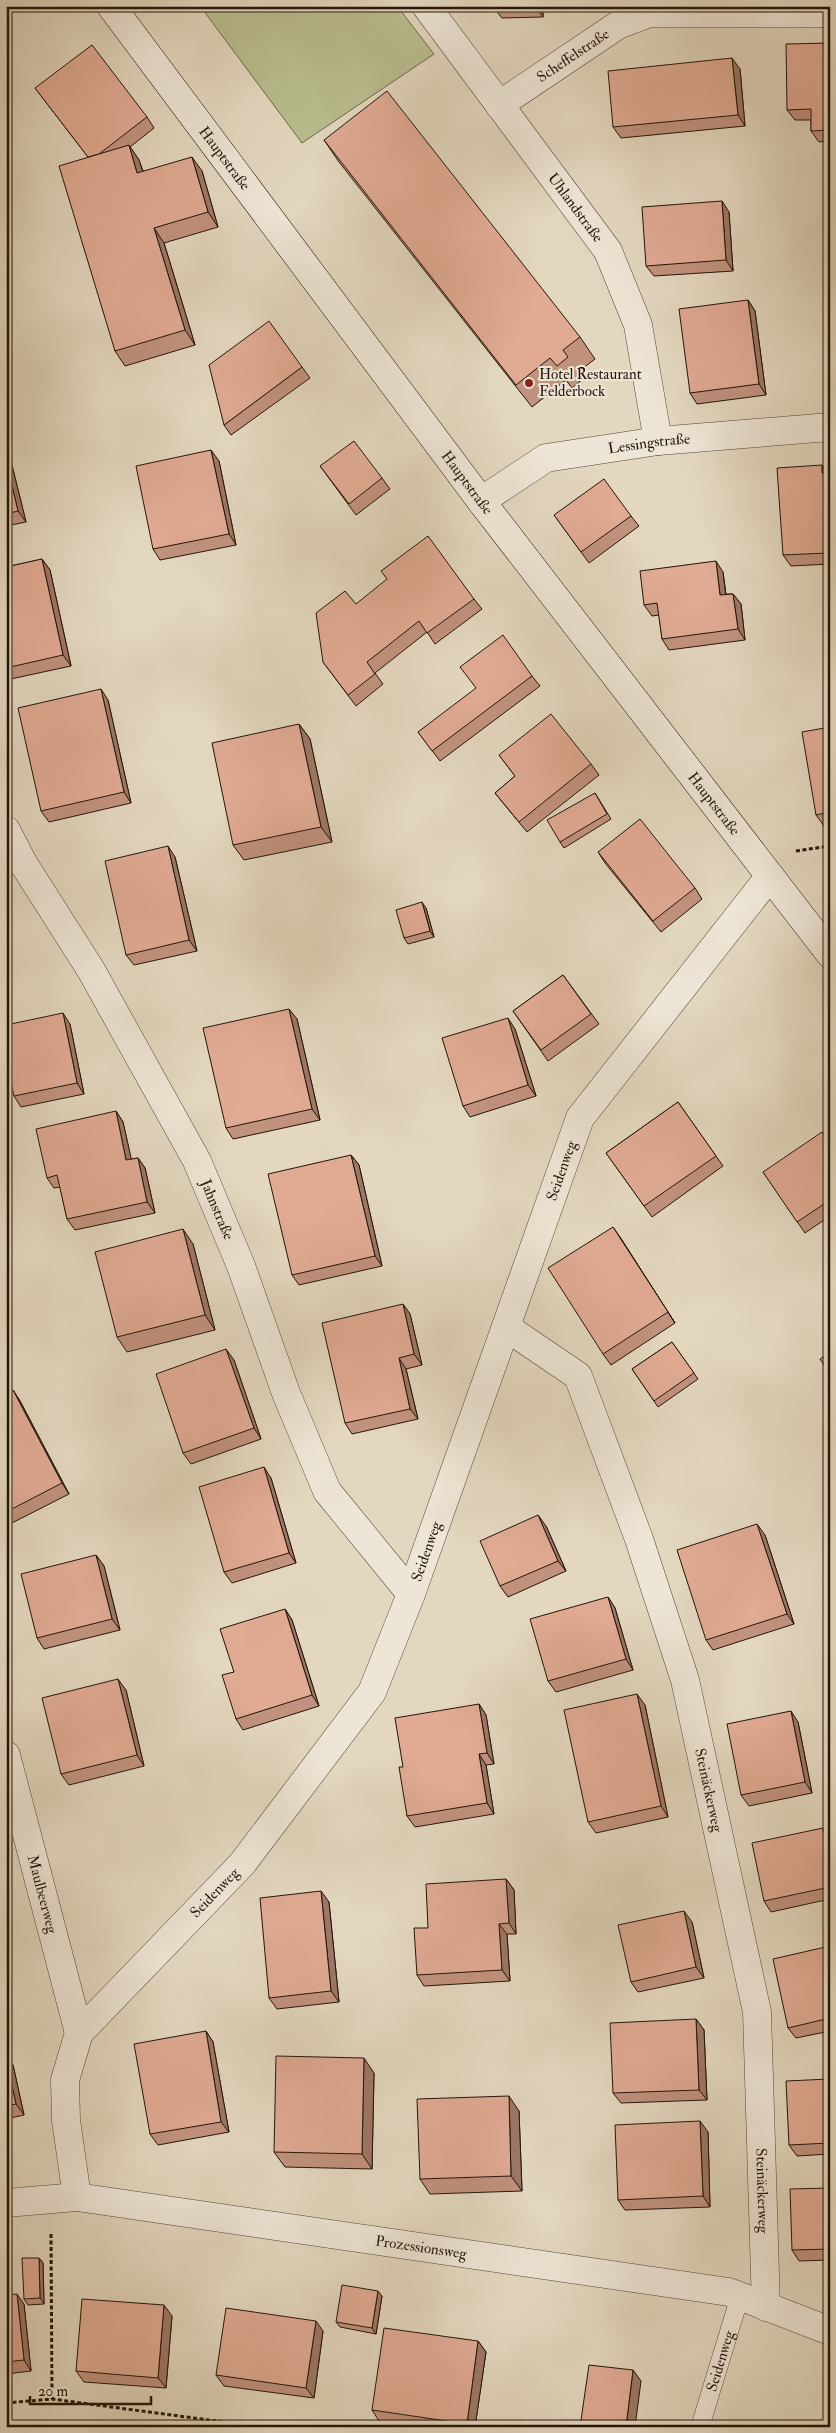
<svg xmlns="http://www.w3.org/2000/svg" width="836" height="2433" font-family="'IM FELL Double Pica',serif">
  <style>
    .green { fill: #b9bd8e; stroke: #6e684c }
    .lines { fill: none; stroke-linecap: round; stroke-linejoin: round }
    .lane-casing { stroke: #544536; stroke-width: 19 }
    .street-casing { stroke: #544536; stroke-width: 29 }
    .secondary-casing { stroke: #241409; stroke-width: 29 }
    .path { stroke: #241409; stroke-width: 3; stroke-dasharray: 4 2.5; stroke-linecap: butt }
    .lane { stroke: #ede5d5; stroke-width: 18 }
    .street { stroke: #ede5d5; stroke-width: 28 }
    .secondary { stroke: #ede5d5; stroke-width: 28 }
    .wall { fill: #c1927e; stroke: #241409 }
    .shaded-wall { fill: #9d7767; stroke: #241409 }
    .building { fill: #e0aa93; stroke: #241409 }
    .poi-dot { fill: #8f2418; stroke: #ede5d5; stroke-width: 2 }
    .labels { text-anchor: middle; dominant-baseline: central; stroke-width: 4; stroke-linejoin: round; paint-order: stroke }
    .street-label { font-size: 15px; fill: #241409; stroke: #ede5d5 }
    .poi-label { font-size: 15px; fill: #241409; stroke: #ede5d5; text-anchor: start }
  </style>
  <rect width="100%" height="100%" fill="#e3d7bf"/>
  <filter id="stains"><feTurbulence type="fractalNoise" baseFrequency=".004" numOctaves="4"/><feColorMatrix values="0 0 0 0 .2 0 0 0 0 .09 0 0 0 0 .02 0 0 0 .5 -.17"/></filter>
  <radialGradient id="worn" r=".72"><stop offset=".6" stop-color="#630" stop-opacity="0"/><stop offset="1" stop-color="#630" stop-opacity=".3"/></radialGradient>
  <!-- green -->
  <path class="green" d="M200,6H397L434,54L302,143Z"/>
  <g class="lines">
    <defs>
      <g id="lane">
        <path id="s1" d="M700,2427L740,2296"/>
      </g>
      <g id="street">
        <path id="s2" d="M426,6L608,251L638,325L658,441"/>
        <path id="s3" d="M499,105L618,25L650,13H830"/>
        <path id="s4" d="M481,501L546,458L658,441L830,427"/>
        <path id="s5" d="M6,830L23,863L91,970L197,1161L241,1266L286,1393L327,1491L411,1594"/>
        <path id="s6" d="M506,1327L578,1376L639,1539L685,1680L757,2012L766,2307"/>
        <path id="s7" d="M6,1755L79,2033"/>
        <path id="s8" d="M77,2197L66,2120L65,2080L79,2033L242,1864L372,1692L411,1594L580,1118L770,876"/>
        <path id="s9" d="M6,2203L77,2197L729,2292L830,2331"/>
      </g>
      <g id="secondary">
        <path id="s10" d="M111,6L481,501L830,954"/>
      </g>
    </defs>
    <!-- lane casing -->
    <use href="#lane" class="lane-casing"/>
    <!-- street casing -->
    <use href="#street" class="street-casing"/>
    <!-- secondary casing -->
    <use href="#secondary" class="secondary-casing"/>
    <!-- path -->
    <g class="path">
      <path d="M796,851L830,846"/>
      <path d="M51,2234L52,2399"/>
      <path d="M6,2403L52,2399L261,2427"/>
    </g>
    <!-- lane -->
    <use href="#lane" class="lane"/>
    <!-- street -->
    <use href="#street" class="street"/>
    <!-- secondary -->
    <use href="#secondary" class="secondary"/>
  </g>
  <!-- wall -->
  <g class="wall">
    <path d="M494,6H543V17L502,18L494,8Z"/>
    <path d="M830,43V141L819,142L811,131V120H795L787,110Z"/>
    <path d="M740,69L745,126L621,138L613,127Z"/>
    <path d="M35,88L147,117L154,128L130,147L139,160L143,171H202L218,227L164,243L195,345L125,366L115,351L88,157Z"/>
    <path d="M324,140L580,337L595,359L578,372L583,379L572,388L566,380L532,407L339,162Z"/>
    <path d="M729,212L733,271L654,276L646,266Z"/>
    <path d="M748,300L755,311L766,395L697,404L690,393Z"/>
    <path d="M302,367L310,378L231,435L224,425Z"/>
    <path d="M6,441L26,522L6,526Z"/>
    <path d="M219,461L236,545L160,560L153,549Z"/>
    <path d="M320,466L382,478L390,489L356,515Z"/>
    <path d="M830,472V564L791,566L783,555L827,473Z"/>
    <path d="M554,515L631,516L639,526L589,563Z"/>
    <path d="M42,559L50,570L71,666L6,680V567Z"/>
    <path d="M723,572L726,594H733L741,604L745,640L669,650L662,639L659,615L652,616L644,605Z"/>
    <path d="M474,599L482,609L435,644L427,632L375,673L383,684L356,706L323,662L356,604Z"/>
    <path d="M532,676L540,686L440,761L418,732Z"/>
    <path d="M108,700L131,803L49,822L41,811Z"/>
    <path d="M299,724L310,739L332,842L244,860L233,845Z"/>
    <path d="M830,727V829L827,830L816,815Z"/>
    <path d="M499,755L591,764L599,775L527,832L503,803L495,793L515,776Z"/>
    <path d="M595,793L611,819L564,848L560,842Z"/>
    <path d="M598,852L695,888L702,899L661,932L605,863Z"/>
    <path d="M175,857L197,951L134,965L126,955Z"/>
    <path d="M426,908L434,937L408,944L404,938Z"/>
    <path d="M6,945L10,966L6,967Z"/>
    <path d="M563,975L599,1024L548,1061L513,1011Z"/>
    <path d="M297,1019L320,1120L233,1139L226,1128Z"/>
    <path d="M70,1024L84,1094L21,1107L14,1096Z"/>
    <path d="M515,1029L536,1096L470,1117L463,1106Z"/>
    <path d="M678,1102L723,1166L652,1217L606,1153Z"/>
    <path d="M116,1111L123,1122L131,1159L138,1158L145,1168L155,1213L75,1230L67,1219L60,1187L54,1188L47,1178Z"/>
    <path d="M830,1143V1216L805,1233L763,1172Z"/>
    <path d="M351,1155L359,1165L382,1266L299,1285L292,1275Z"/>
    <path d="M620,1237L675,1323L611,1365L603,1354Z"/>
    <path d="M193,1244L215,1330L127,1352L117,1337Z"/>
    <path d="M403,1304L410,1314L422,1365L406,1369L418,1419L352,1434L345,1423Z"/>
    <path d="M672,1342L698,1379L658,1407L632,1369Z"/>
    <path d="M234,1360L261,1439L191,1464L183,1453Z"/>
    <path d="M13,1390L20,1401L69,1494L6,1526V1394Z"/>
    <path d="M271,1478L296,1563L232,1583L224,1572Z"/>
    <path d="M546,1526L566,1571L508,1597L500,1586Z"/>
    <path d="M765,1535L794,1624L713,1650L706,1640Z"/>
    <path d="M96,1555L104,1566L120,1630L44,1649L37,1638Z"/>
    <path d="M608,1597L615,1608L633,1670L556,1692L548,1681Z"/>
    <path d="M285,1609L292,1620L319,1706L243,1730L236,1719L234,1672Z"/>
    <path d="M126,1690L144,1766L69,1785L61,1774Z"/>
    <path d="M479,1704L486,1715L494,1764L486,1765L494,1814L415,1827L407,1816L403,1767Z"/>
    <path d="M645,1705L668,1817L596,1833L588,1822Z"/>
    <path d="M798,1722L812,1793L749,1806L741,1795Z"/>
    <path d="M830,1837V1899L771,1912L764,1901Z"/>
    <path d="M506,1879L514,1890L516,1934H507L510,1981L424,1986L417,1975L428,1928Z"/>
    <path d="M329,1902L339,2002L277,2009L269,1998Z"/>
    <path d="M692,1922L704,1978L638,1992L631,1982Z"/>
    <path d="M830,1946V2031L796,2038L788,2028Z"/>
    <path d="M696,2019L704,2030L707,2100L621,2103L613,2093Z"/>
    <path d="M206,2031L213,2042L229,2132L158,2145L150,2134Z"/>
    <path d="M6,2056L13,2065L24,2115L6,2119Z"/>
    <path d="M374,2073L372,2169L285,2167L274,2152Z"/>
    <path d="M830,2079V2154L797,2156L789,2145Z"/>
    <path d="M519,2111L522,2191L430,2194L420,2179Z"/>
    <path d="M708,2132L710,2207L625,2210L618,2200Z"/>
    <path d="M830,2188V2260L799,2261L792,2250Z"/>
    <path d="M39,2258L43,2263L44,2304L28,2305L24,2299Z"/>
    <path d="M6,2295L24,2304L31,2371L6,2374Z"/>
    <path d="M382,2296L376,2334L340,2327L336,2322Z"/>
    <path d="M172,2316L166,2388L84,2382L76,2371Z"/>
    <path d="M323,2331L314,2398L224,2386L216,2375Z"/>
    <path d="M478,2341L486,2352L475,2427H421L379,2421L372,2410Z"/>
  </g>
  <!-- shaded-wall -->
  <g class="shaded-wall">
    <path d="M535,6H543V17Z"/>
    <path d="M732,58L740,69L745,126L738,115Z"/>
    <path d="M129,145L139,160L148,188L137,173Z"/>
    <path d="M192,157L202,171L218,227L208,212Z"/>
    <path d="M722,201L729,212L733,271L726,260Z"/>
    <path d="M154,228L164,243L195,345L185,330Z"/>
    <path d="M748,300L755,311L766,395L759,384Z"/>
    <path d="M6,441L26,522L18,511L6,461Z"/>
    <path d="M211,450L219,461L236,545L229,534Z"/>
    <path d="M822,465L829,476L822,473Z"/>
    <path d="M42,559L50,570L71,666L63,655Z"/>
    <path d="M716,561L723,572L727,606L720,595Z"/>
    <path d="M733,594L741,604L745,640L738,629Z"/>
    <path d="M101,689L108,700L131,803L124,792Z"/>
    <path d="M299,724L310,739L332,842L321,827Z"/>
    <path d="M168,846L175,857L197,951L189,940Z"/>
    <path d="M422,902L426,908L434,937L430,931Z"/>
    <path d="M6,945L10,966L6,961Z"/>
    <path d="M289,1009L297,1019L320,1120L312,1109Z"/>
    <path d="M63,1013L70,1024L84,1094L77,1083Z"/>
    <path d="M508,1018L515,1029L536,1096L528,1085Z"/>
    <path d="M116,1111L123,1122L134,1171L126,1160Z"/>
    <path d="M351,1155L359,1165L382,1266L375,1256Z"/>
    <path d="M138,1158L145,1168L155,1213L147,1202Z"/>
    <path d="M613,1227L620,1237L675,1323L668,1312Z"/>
    <path d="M183,1229L193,1244L215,1330L205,1315Z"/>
    <path d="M403,1304L410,1314L422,1365L414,1354Z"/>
    <path d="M226,1349L234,1360L261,1439L254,1428Z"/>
    <path d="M399,1358L406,1369L418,1419L410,1409Z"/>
    <path d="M13,1390L20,1401L69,1494L62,1483Z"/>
    <path d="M264,1467L271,1478L296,1563L289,1553Z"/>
    <path d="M538,1515L546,1526L566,1571L558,1561Z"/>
    <path d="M757,1524L765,1535L794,1624L787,1614Z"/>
    <path d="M96,1555L104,1566L120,1630L112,1619Z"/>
    <path d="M608,1597L615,1608L633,1670L626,1659Z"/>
    <path d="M285,1609L292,1620L319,1706L312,1695Z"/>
    <path d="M118,1679L126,1690L144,1766L137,1755Z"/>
    <path d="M637,1694L645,1705L668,1817L661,1806Z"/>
    <path d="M479,1704L486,1715L494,1764L487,1753Z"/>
    <path d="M791,1711L798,1722L812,1793L805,1782Z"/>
    <path d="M479,1754L486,1765L494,1814L487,1803Z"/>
    <path d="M823,1828L830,1837V1854L828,1852Z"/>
    <path d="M506,1879L514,1890L516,1934L509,1923Z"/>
    <path d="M321,1891L329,1902L339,2002L331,1991Z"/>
    <path d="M684,1911L692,1922L704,1978L696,1967Z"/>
    <path d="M499,1924L507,1934L510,1981L502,1970Z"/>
    <path d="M696,2019L704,2030L707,2100L699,2090Z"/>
    <path d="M206,2031L213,2042L229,2132L221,2122Z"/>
    <path d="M6,2056L13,2065L24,2115L16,2104L6,2060Z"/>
    <path d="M364,2058L374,2073L372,2169L362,2154Z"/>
    <path d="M509,2096L519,2111L522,2191L511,2176Z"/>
    <path d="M700,2121L708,2132L710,2207L703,2196Z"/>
    <path d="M39,2258L43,2263L44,2304L40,2298Z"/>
    <path d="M378,2291L382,2296L376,2334L372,2328Z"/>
    <path d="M17,2294L24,2304L31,2371L24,2360Z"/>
    <path d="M164,2305L172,2316L166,2388L158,2378Z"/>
    <path d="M316,2321L323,2331L314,2398L306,2388Z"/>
    <path d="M478,2341L486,2352L475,2427H469L467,2424Z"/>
    <path d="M633,2370L641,2381L635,2427H626Z"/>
  </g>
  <!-- building -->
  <g class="building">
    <path d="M494,6H535L494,8Z"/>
    <path d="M830,43V130L811,131V109L787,110L786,44Z"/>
    <path d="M92,45L147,117L99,154L88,157L35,88Z"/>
    <path d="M732,58L738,115L613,127L608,71Z"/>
    <path d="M387,91L580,337L563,350L568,357L557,366L550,358L516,385L324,140Z"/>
    <path d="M129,145L137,173L192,157L208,212L154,228L185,330L115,351L59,166Z"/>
    <path d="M722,201L726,260L646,266L642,207Z"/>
    <path d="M748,300L759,384L690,393L679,309Z"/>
    <path d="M269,321L302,367L224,425L209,365Z"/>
    <path d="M354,441L382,478L349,504L320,466Z"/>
    <path d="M211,450L229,534L153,549L136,466Z"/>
    <path d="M6,461L18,511L6,514Z"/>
    <path d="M822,465V473L830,472V557H828L827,553L783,555L777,468Z"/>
    <path d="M604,479L631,516L581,552L554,515Z"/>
    <path d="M428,536L474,599L427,633L419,621L367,662L375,674L348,695L323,662L316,613L345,591L356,604L387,579L381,571Z"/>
    <path d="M42,559L63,655L6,668V567Z"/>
    <path d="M716,561L720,595L733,594L738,629L662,639L657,603L644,605L640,571Z"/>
    <path d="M503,635L532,676L432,751L418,732L476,688L460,667Z"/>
    <path d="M825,664H830V693Z"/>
    <path d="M101,689L124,792L41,811L18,708Z"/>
    <path d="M551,714L591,764L519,822L495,793L515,776L499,755Z"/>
    <path d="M299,724L321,827L233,845L212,743Z"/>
    <path d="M830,727V812L816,815L802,732Z"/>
    <path d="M595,793L607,814L560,842L547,820Z"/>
    <path d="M640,819L695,888L653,921L598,852Z"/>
    <path d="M168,846L189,940L126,955L105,861Z"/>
    <path d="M422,902L430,931L404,938L396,910Z"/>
    <path d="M563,975L591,1014L541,1050L513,1011Z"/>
    <path d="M289,1009L312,1109L226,1128L203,1028Z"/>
    <path d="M63,1013L77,1083L14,1096L6,1059V1025Z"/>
    <path d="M508,1018L528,1085L463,1106L442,1038Z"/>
    <path d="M678,1102L716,1156L644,1206L606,1153Z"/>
    <path d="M116,1111L126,1160L138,1158L147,1202L67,1219L57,1175L47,1178L36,1129Z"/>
    <path d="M822,1132L830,1143V1200L797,1222L763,1172Z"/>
    <path d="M351,1155L375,1256L292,1275L268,1174Z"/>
    <path d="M613,1227L668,1312L603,1354L548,1268Z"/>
    <path d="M183,1229L205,1315L117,1337L95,1252Z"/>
    <path d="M403,1304L414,1354L399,1358L410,1409L345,1423L322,1323Z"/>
    <path d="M672,1342L694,1373L654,1401L632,1369Z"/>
    <path d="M226,1349L254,1428L183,1453L156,1374Z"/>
    <path d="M830,1353V1374L820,1359Z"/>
    <path d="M13,1390L62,1483L6,1512V1394Z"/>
    <path d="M264,1467L289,1553L224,1572L199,1487Z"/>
    <path d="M538,1515L558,1561L500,1586L480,1541Z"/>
    <path d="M757,1524L787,1614L706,1640L677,1550Z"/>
    <path d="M96,1555L112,1619L37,1638L21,1574Z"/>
    <path d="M608,1597L626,1659L548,1681L530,1619Z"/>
    <path d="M285,1609L312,1695L236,1719L222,1675L234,1672L220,1629Z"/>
    <path d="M118,1679L137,1755L61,1774L42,1698Z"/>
    <path d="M637,1694L661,1806L588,1822L564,1710Z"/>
    <path d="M479,1704L487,1753L479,1754L487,1803L407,1816L399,1767H403L395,1718Z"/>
    <path d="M791,1711L805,1782L741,1795L727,1724Z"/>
    <path d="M823,1828L828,1852H830V1887L764,1901L752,1843Z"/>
    <path d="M506,1879L509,1923L499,1924L502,1970L417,1975L414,1928H428L426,1884Z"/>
    <path d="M321,1891L331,1991L269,1998L260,1898Z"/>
    <path d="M684,1911L696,1967L631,1982L618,1925Z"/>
    <path d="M830,1946V2018L788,2028L773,1959Z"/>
    <path d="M696,2019L699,2090L613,2093L610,2023Z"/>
    <path d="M206,2031L221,2122L150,2134L134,2044Z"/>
    <path d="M276,2056L364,2058L362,2154L274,2152Z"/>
    <path d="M6,2060L16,2104L6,2106Z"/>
    <path d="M830,2079V2143L789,2145L786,2081Z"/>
    <path d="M509,2096L511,2176L420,2179L417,2099Z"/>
    <path d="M700,2121L703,2196L618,2200L615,2125Z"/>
    <path d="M830,2188V2249L792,2250L790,2189Z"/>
    <path d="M22,2258H39L40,2298L24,2299Z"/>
    <path d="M342,2285L378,2291L372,2328L336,2322Z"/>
    <path d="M17,2294L24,2360L6,2362V2295Z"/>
    <path d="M82,2299L164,2305L158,2378L76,2371Z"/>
    <path d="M226,2308L316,2321L306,2388L216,2375Z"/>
    <path d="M384,2328L478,2341L467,2424L372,2410Z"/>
    <path d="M589,2365L633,2370L626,2427H580Z"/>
  </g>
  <!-- markers -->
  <circle class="poi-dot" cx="529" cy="383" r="5"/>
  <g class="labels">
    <!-- street labels -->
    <g class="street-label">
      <text stroke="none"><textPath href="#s3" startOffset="89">Scheffelstraße</textPath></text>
      <text stroke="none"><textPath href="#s10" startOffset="190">Hauptstraße</textPath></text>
      <text stroke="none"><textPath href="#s2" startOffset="251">Uhlandstraße</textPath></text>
      <text stroke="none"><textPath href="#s4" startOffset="182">Lessingstraße</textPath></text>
      <text stroke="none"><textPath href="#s10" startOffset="595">Hauptstraße</textPath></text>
      <text stroke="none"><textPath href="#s10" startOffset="1000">Hauptstraße</textPath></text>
      <text stroke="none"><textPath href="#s8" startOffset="1172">Seidenweg</textPath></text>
      <text stroke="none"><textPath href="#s5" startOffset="435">Jahnstraße</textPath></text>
      <text stroke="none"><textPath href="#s8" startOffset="768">Seidenweg</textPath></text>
      <text stroke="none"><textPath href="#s6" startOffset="522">Steinäckerweg</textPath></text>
      <text stroke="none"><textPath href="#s8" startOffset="362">Seidenweg</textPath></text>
      <text stroke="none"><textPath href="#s7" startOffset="144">Maulbeerweg</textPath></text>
      <text stroke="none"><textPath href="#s6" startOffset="928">Steinäckerweg</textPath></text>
      <text stroke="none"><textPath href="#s9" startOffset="419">Prozessionsweg</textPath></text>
      <text stroke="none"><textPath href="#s1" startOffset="69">Seidenweg</textPath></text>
    </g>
    <!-- poi labels -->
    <g class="poi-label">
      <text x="539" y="374">Hotel Restaurant<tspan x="539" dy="17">Felderbock</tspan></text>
    </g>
  </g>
  <!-- margin -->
  <rect width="836" height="2433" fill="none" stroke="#e3d7bf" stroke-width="25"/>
  <rect x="8" y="8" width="821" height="2418" fill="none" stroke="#241409" stroke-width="2.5"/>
  <rect x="12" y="12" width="811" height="2408" fill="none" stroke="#241409"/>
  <!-- scale -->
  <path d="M30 2396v8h121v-8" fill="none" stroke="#241409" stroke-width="2.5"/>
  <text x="38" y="2396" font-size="15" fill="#241409" stroke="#ede5d5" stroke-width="4" paint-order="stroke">20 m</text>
  <rect width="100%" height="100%" filter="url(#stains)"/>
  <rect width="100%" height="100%" fill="url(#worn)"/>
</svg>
